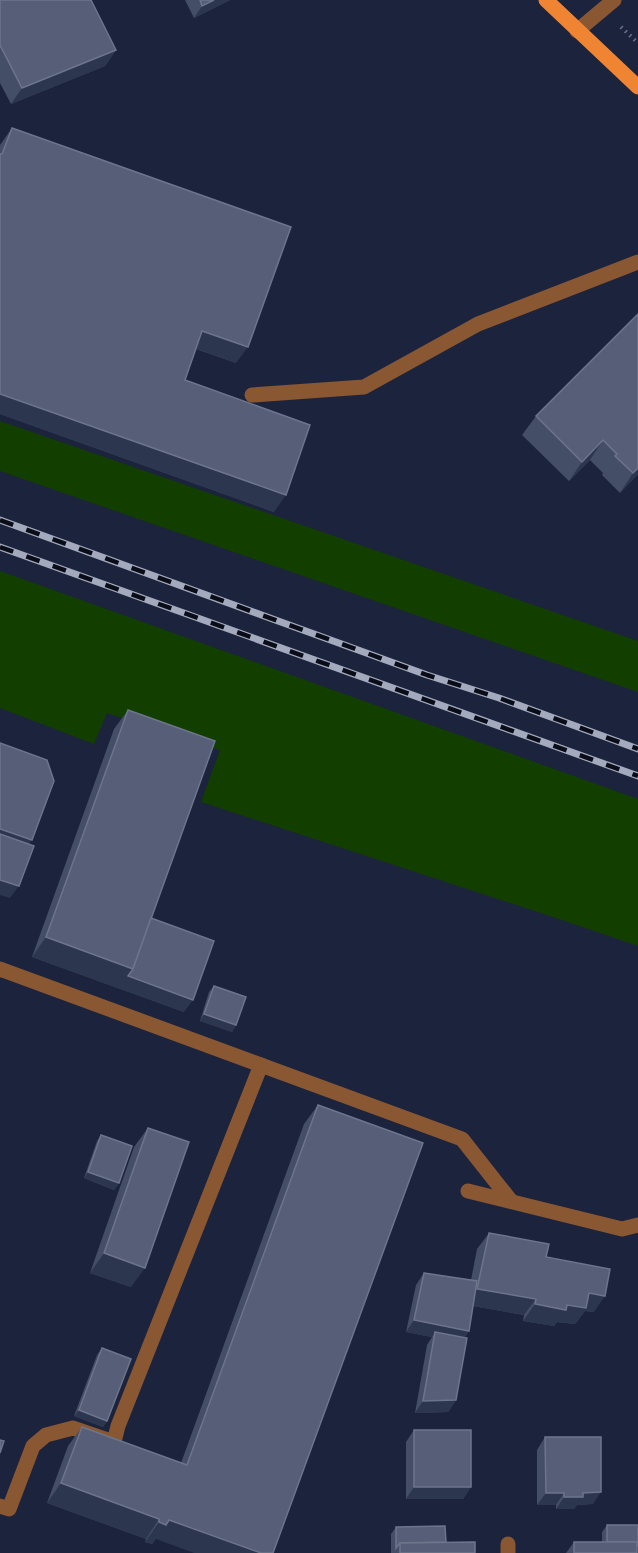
<svg xmlns="http://www.w3.org/2000/svg" width="638" height="1553" font-family="Lato,sans-serif">
  <style>
    .green { fill: #123f00 }
    .lines { fill: none; stroke-linecap: round; stroke-linejoin: round }
    .path { stroke: #6c7388; stroke-width: 4; stroke-dasharray: 1.5 4.5; stroke-linecap: butt }
    .minor { stroke: #8a5733; stroke-width: 15 }
    .major { stroke: #ef8532; stroke-width: 15 }
    .rail-casing { stroke: #a3aabd; stroke-width: 7 }
    .rail { stroke: #0a0d18; stroke-width: 4.5; stroke-dasharray: 14; stroke-linecap: butt }
    .wall { fill: #454e67 }
    .shaded-wall { fill: #2d364f }
    .building { fill: #565f77; stroke: #6d758c; stroke-width: 1.5 }
  </style>
  <rect width="100%" height="100%" fill="#1c233c"/>
  <!-- green -->
  <g class="green">
    <path d="M0,421L638,641V692L0,471Z"/>
    <path d="M0,571L638,799V946L547,915L201,802L220,750L107,713L94,744L0,708Z"/>
  </g>
  <g class="lines">
    <!-- path -->
    <path class="path" d="M621,27L638,43"/>
    <!-- minor -->
    <g class="minor">
      <path d="M577,31L614,0"/>
      <path d="M252,395L364,387L478,324L638,262"/>
      <path d="M0,970V969L462,1139L511,1201"/>
      <path d="M468,1191L622,1229L638,1225"/>
      <path d="M0,1506L9,1509L33,1446L46,1435L73,1428L114,1442L118,1426L261,1065"/>
      <path d="M508,1544V1553"/>
    </g>
    <!-- major -->
    <path class="major" d="M546,0L638,87"/>
    <defs>
      <g id="rail">
        <path d="M0,520L427,675L499,698L638,749"/>
        <path d="M0,547L638,776"/>
      </g>
    </defs>
    <!-- rail casing -->
    <use href="#rail" class="rail-casing"/>
    <!-- rail -->
    <use href="#rail" class="rail"/>
  </g>
  <!-- wall -->
  <g class="wall">
    <path d="M0,0L116,50L105,66L11,104L0,83Z"/>
    <path d="M185,0H230L194,18Z"/>
    <path d="M12,128L236,363L196,349L185,380L274,512L0,414V145Z"/>
    <path d="M638,314V474L620,493L602,475L603,473L590,460L569,481L522,435L536,416Z"/>
    <path d="M128,710L151,918L184,1012L32,957L114,729Z"/>
    <path d="M214,986L236,1025L232,1032L200,1021L209,992Z"/>
    <path d="M318,1105L423,1143L152,1544L145,1542L146,1539L47,1503L68,1446L82,1427L181,1463L304,1124Z"/>
    <path d="M148,1128L131,1287L90,1273L134,1147Z"/>
    <path d="M101,1135L119,1183L114,1190L84,1178L97,1141Z"/>
    <path d="M489,1233L546,1257L594,1312L585,1311L575,1324L557,1322L554,1326L523,1321L524,1315L473,1306L469,1331L464,1338L456,1400L448,1412L415,1413L427,1345L432,1337L406,1332L416,1285L424,1273L471,1280L477,1249Z"/>
    <path d="M102,1348L107,1421L103,1427L74,1416L97,1355Z"/>
    <path d="M414,1430L471,1487L463,1499H406V1442Z"/>
    <path d="M545,1437L593,1504L577,1505L574,1509H556V1505H537V1450Z"/>
    <path d="M607,1525L637,1553H566L574,1542H602V1532Z"/>
    <path d="M396,1527L446,1542L475,1553H391V1534Z"/>
  </g>
  <!-- shaded-wall -->
  <g class="shaded-wall">
    <path d="M214,0H230L194,18L202,6Z"/>
    <path d="M116,50L105,66L11,104L22,88Z"/>
    <path d="M202,331L248,347L236,363L191,347Z"/>
    <path d="M0,394L286,495L274,512L0,414Z"/>
    <path d="M603,440L590,460L569,481L582,462Z"/>
    <path d="M638,468V474L620,493L633,473Z"/>
    <path d="M0,829L32,840L20,856L0,849Z"/>
    <path d="M0,880L19,886L10,898L0,895Z"/>
    <path d="M46,937L133,969L193,1000L184,1012L32,957Z"/>
    <path d="M204,1014L236,1025L232,1032L200,1021Z"/>
    <path d="M88,1172L119,1183L114,1190L84,1178Z"/>
    <path d="M104,1253L145,1268L131,1287L90,1273Z"/>
    <path d="M477,1289L536,1299L524,1315L466,1305Z"/>
    <path d="M589,1293L605,1296L594,1312L585,1311L575,1324L557,1322L554,1326L523,1321L535,1304L567,1305Z"/>
    <path d="M414,1320L469,1331L460,1343L435,1332L432,1337L406,1332Z"/>
    <path d="M456,1400L448,1412L415,1413L423,1401Z"/>
    <path d="M79,1410L107,1421L103,1427L74,1416Z"/>
    <path d="M61,1483L159,1519L146,1539L47,1503Z"/>
    <path d="M414,1487H471L463,1499H406Z"/>
    <path d="M601,1492L593,1504L577,1505L574,1509H556L564,1497L583,1493Z"/>
    <path d="M546,1493H564L556,1505H537Z"/>
    <path d="M169,1520L261,1553H194L156,1539L152,1544L145,1542L159,1522Z"/>
  </g>
  <!-- building -->
  <g class="building">
    <path d="M0,0H91L116,50L22,88L0,45Z"/>
    <path d="M200,0H214L202,6Z"/>
    <path d="M12,128L291,227L248,347L202,331L185,380L310,425L286,495L0,394V154H2Z"/>
    <path d="M638,314V468L633,473L615,456L617,454L603,440L582,462L536,416Z"/>
    <path d="M128,710L215,741L133,969L46,937Z"/>
    <path d="M0,743L47,760L54,781L32,840L0,829Z"/>
    <path d="M0,834L34,846L19,886L0,880Z"/>
    <path d="M151,918L214,941L193,1000L128,976L133,969Z"/>
    <path d="M214,986L246,997L236,1025L204,1014Z"/>
    <path d="M318,1105L423,1143L273,1553H261L169,1520L166,1525L159,1522V1519L61,1483L82,1427L187,1465Z"/>
    <path d="M148,1128L189,1142L145,1268L104,1253Z"/>
    <path d="M101,1135L132,1146L119,1183L88,1172Z"/>
    <path d="M489,1233L549,1244L546,1257L610,1269L605,1296L589,1293L586,1308L567,1305L566,1310L535,1304L536,1299L477,1289Z"/>
    <path d="M424,1273L477,1281L469,1331L414,1320Z"/>
    <path d="M435,1332L467,1338L456,1400L423,1401Z"/>
    <path d="M102,1348L131,1359L107,1421L79,1410Z"/>
    <rect x="414" y="1430" width="57" height="57"/>
    <path d="M545,1437H601V1492L583,1493V1497H564V1493H546Z"/>
    <path d="M0,1440L4,1441L0,1453Z"/>
    <path d="M607,1525H638V1546H637V1542H607Z"/>
    <path d="M445,1526L446,1542L400,1543L396,1548V1527Z"/>
    <path d="M475,1542V1553H400V1543Z"/>
    <rect x="574" y="1542" width="63" height="11"/>
  </g>
</svg>
